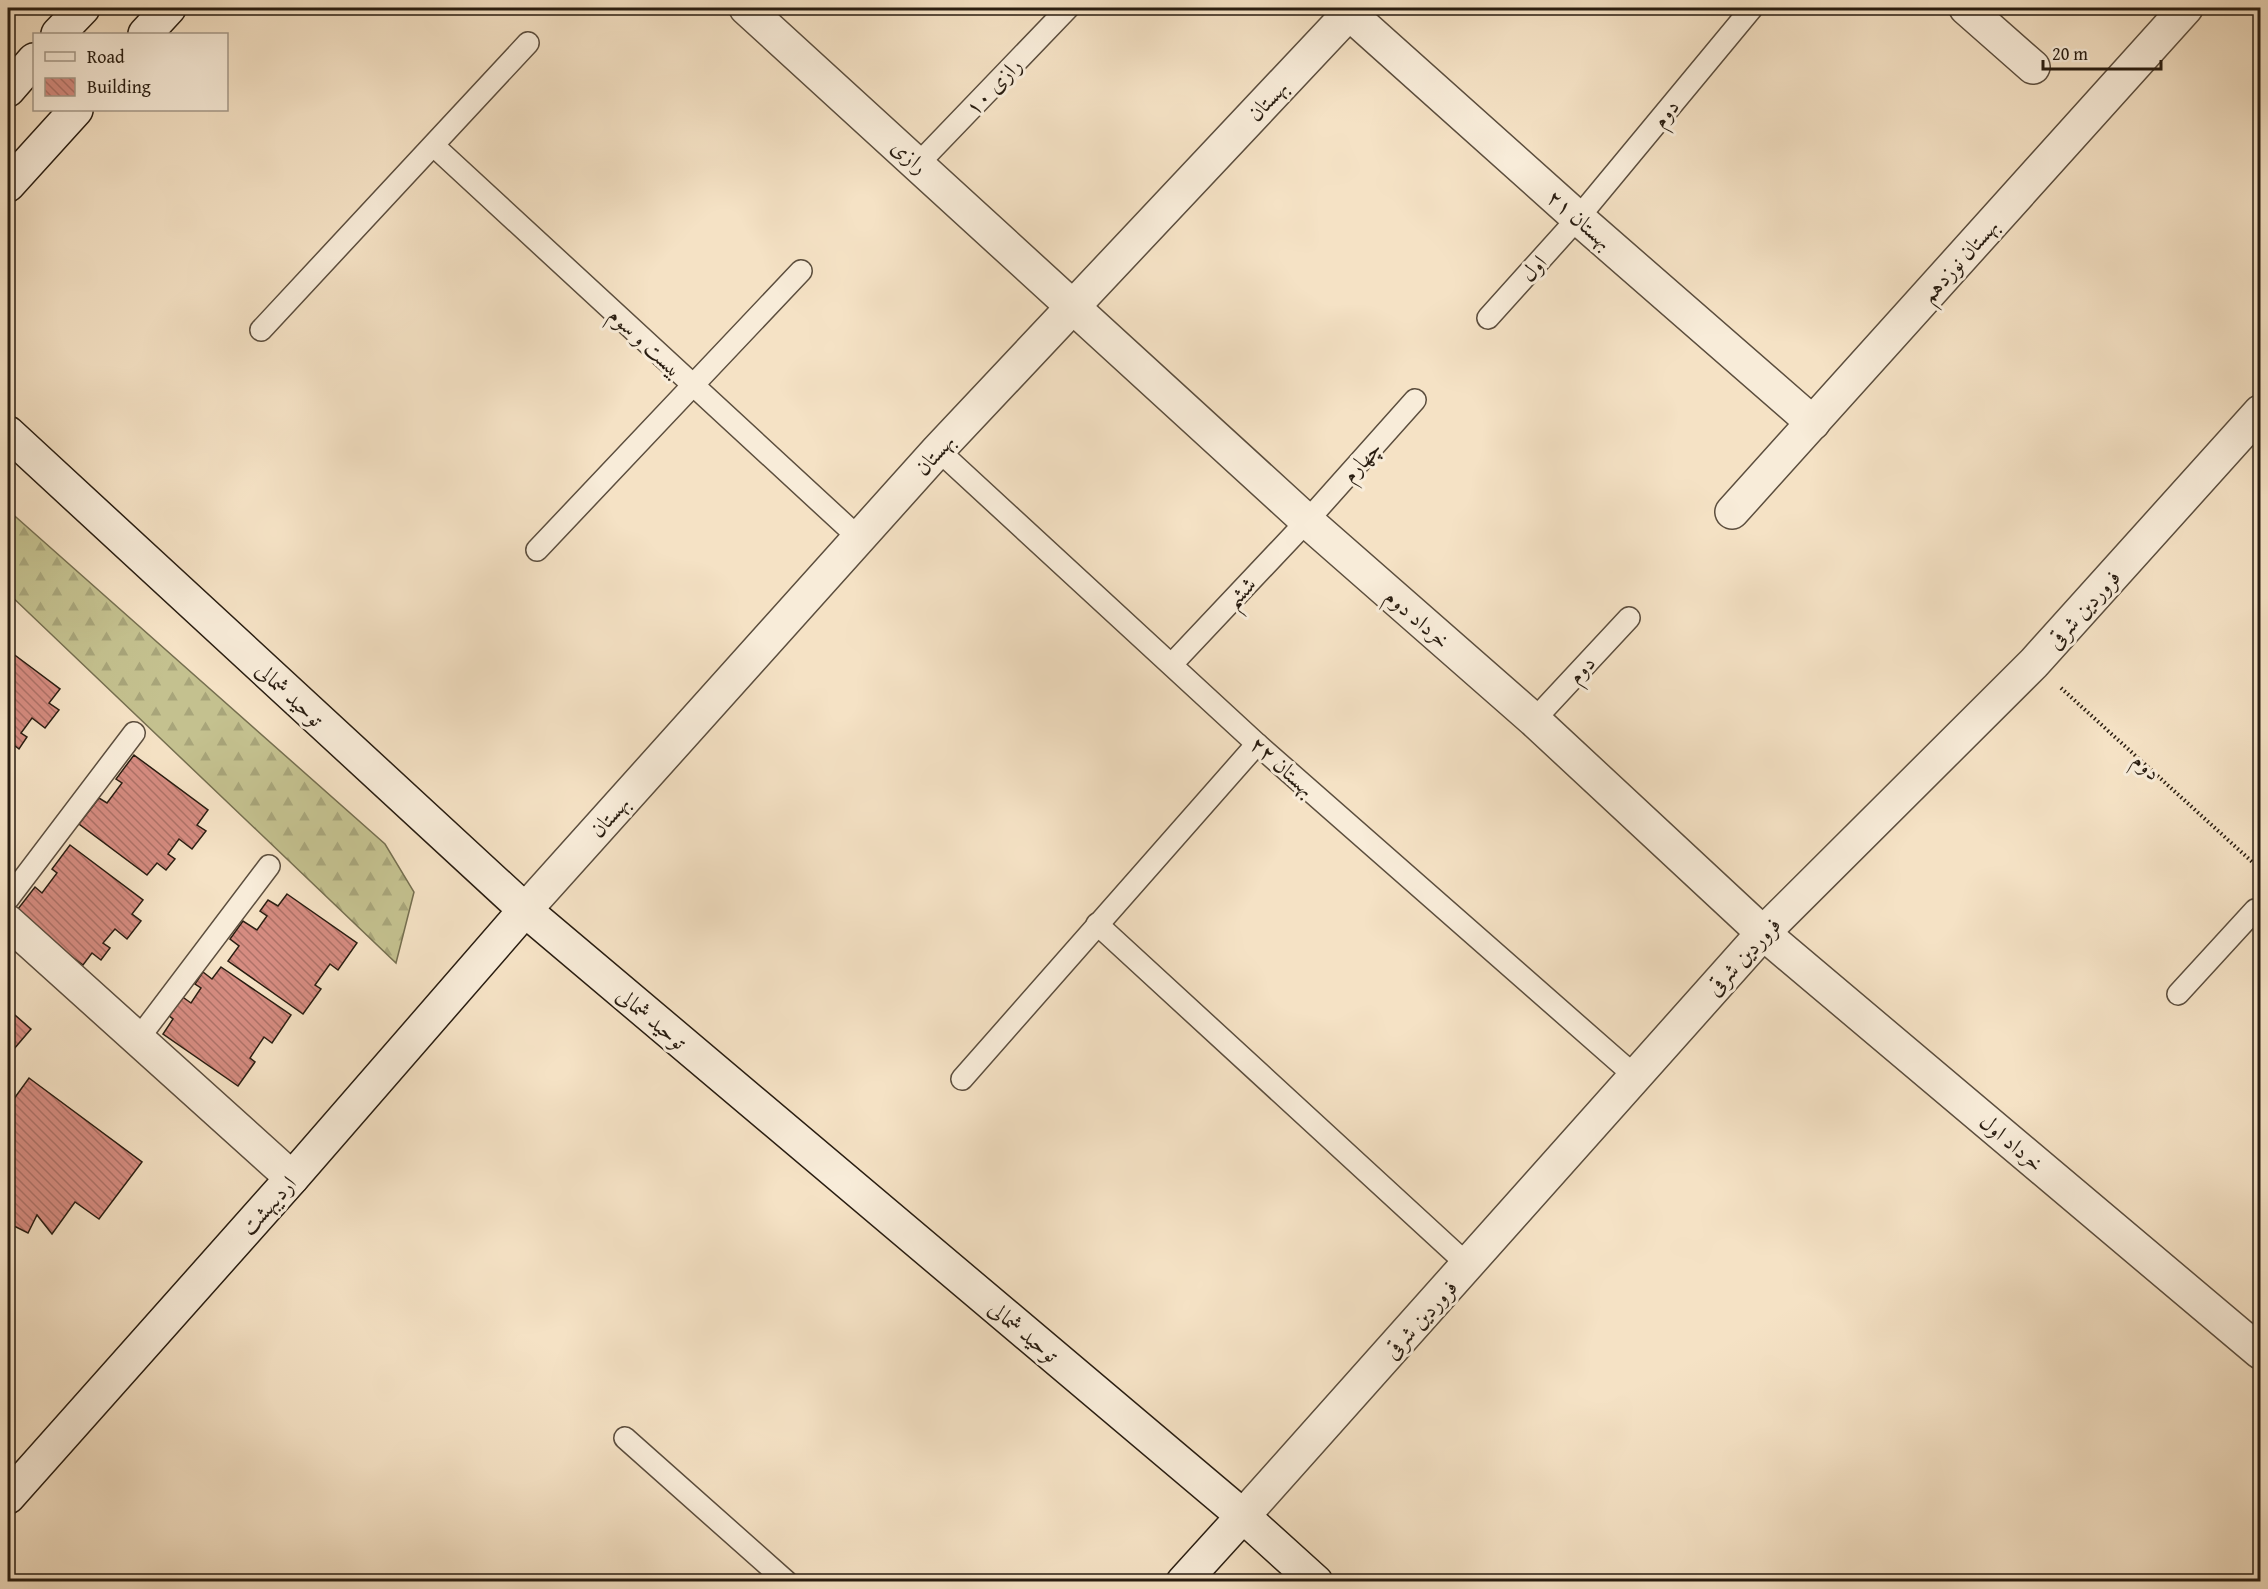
<svg xmlns="http://www.w3.org/2000/svg" width="2268" height="1589" font-family="'Gentium Book Plus',Amiri,serif">
  <style>
    .forest { fill: url(#forest-firs); stroke: #766f50; stroke-width: 1.5 }
    .building { fill: url(#building-back-hatch); stroke: #291d11; stroke-width: 1.5 }
    .lines { fill: none; stroke-linecap: round; stroke-linejoin: round }
    .lane-casing { stroke: #5c4e3e; stroke-width: 24 }
    .street-casing { stroke: #5c4e3e; stroke-width: 36 }
    .secondary-casing { stroke: #291d11; stroke-width: 36 }
    .path { stroke: #291d11; stroke-width: 4; stroke-dasharray: 1.5 3; stroke-linecap: butt }
    .lane { stroke: #f8ecd9; stroke-width: 21 }
    .street { stroke: #f8ecd9; stroke-width: 33 }
    .secondary { stroke: #f8ecd9; stroke-width: 33 }
    .labels { text-anchor: middle; dominant-baseline: central; stroke-width: 6; stroke-linejoin: round; paint-order: stroke }
    .street-label { font-size: 22px; fill: #291d11; stroke: #f8ecd9 }
  </style>
  <defs>
    <pattern id="forest-firs" width="22" height="20" patternUnits="userSpaceOnUse" patternTransform="scale(1.5)"><rect width="22" height="20" fill="#c4c18f"/><path d="M5 1l3.5 6h-7zM16 11l3.5 6h-7z" fill="#a8a57a"/></pattern>
    <pattern id="building-back-hatch" width="6" height="6" patternUnits="userSpaceOnUse" patternTransform="scale(1.5)"><rect width="6" height="6" fill="#d68c81"/><path d="M-1 5l2 2M0 0l6 6M5-1l2 2" fill="none" stroke="#ae7268"/></pattern>
  </defs>
  <rect width="100%" height="100%" fill="#f5e2c5"/>
  <filter id="stains"><feTurbulence type="fractalNoise" baseFrequency=".00333" numOctaves="4"/><feColorMatrix values="0 0 0 0 .2 0 0 0 0 .09 0 0 0 0 .02 0 0 0 .5 -.17"/></filter>
  <radialGradient id="worn" r=".72"><stop offset=".6" stop-color="#630" stop-opacity="0"/><stop offset="1" stop-color="#630" stop-opacity=".3"/></radialGradient>
  <!-- forest -->
  <path class="forest" d="M8,510L385,844L414,892L396,963L8,593Z"/>
  <!-- building -->
  <g class="building">
    <path d="M8,650L60,689L49,703L59,710L45,728L32,718L21,733L27,737L19,749L10,742L8,745Z"/>
    <path d="M134,755L208,810L197,825L206,831L192,849L179,839L168,854L175,859L166,870L157,863L147,875L79,824L99,798L107,803L122,783L116,779Z"/>
    <path d="M70,845L143,900L132,914L141,921L127,939L115,929L103,943L110,948L101,960L92,953L83,965L14,914L35,887L42,893L57,873L52,869Z"/>
    <path d="M287,894L357,943L338,970L330,964L315,985L321,989L303,1014L228,961L239,946L230,939L243,921L257,930L267,916L260,911L268,900L278,906Z"/>
    <path d="M221,967L291,1015L272,1043L264,1037L250,1058L255,1062L238,1086L163,1034L173,1019L164,1012L177,993L191,1003L201,988L195,984L203,972L212,979Z"/>
    <path d="M8,1009L31,1029L8,1056Z"/>
    <path d="M29,1078L142,1162L99,1219L75,1202L52,1234L37,1215L28,1233L8,1223V1107Z"/>
  </g>
  <g class="lines">
    <defs>
      <g id="lane">
        <path d="M434,146L859,538"/>
        <path d="M918,164L1068,8"/>
        <path d="M1488,318L1578,218L1752,8"/>
        <path d="M261,330L528,43"/>
        <path d="M938,450L1257,744L1635,1076"/>
        <path d="M537,550L801,271"/>
        <path d="M1172,664L1307,521L1415,400"/>
        <path d="M1534,720L1629,618"/>
        <path d="M8,899L134,733"/>
        <path d="M1097,924L1468,1265"/>
        <path d="M2178,994L2255,910"/>
        <path d="M138,1039L269,866"/>
        <path d="M962,1079L1257,744"/>
        <path d="M625,1438L787,1582"/>
      </g>
      <g id="street">
        <path d="M746,8L1307,521L1534,720L1763,933L2260,1352"/>
        <path d="M1966,8L2033,67"/>
        <path d="M1349,13L1578,218L1813,423"/>
        <path d="M1732,512L2186,8"/>
        <path d="M525,910L938,450L1354,8"/>
        <path d="M8,922L292,1178"/>
        <path d="M1243,1516L1763,933L2034,663L2260,412"/>
      </g>
      <g id="secondary">
        <path d="M58,34L83,8"/>
        <path d="M145,34L169,8"/>
        <path d="M8,90L34,60"/>
        <path d="M8,185L76,110"/>
        <path d="M8,433L525,910L1243,1516L1316,1582"/>
        <path d="M8,1497L292,1178L525,910"/>
        <path d="M1183,1582L1243,1516"/>
      </g>
    </defs>
    <!-- lane casing -->
    <use href="#lane" class="lane-casing"/>
    <!-- street casing -->
    <use href="#street" class="street-casing"/>
    <!-- secondary casing -->
    <use href="#secondary" class="secondary-casing"/>
    <!-- path -->
    <path class="path" d="M2061,688L2260,869"/>
    <!-- lane -->
    <use href="#lane" class="lane"/>
    <!-- street -->
    <use href="#street" class="street"/>
    <!-- secondary -->
    <use href="#secondary" class="secondary"/>
  </g>
  <g class="labels">
    <!-- street labels -->
    <g class="street-label">
      <text transform="translate(993 86) rotate(-46)">رازی ۱۰</text>
      <text transform="translate(1267 100) rotate(-47)">بهستان</text>
      <text transform="translate(1665 113) rotate(-51)">دوم</text>
      <text transform="translate(910 156) rotate(42)">رازی</text>
      <text transform="translate(1580 219) rotate(41)">بهستان ۲۱</text>
      <text transform="translate(1959 260) rotate(-48)">بهستان نوزدهم</text>
      <text transform="translate(1533 268) rotate(-48)">اول</text>
      <text transform="translate(646 342) rotate(43)">بیست و سوم</text>
      <text transform="translate(934 454) rotate(-48)">بهستان</text>
      <text transform="translate(1361 461) rotate(-48)">چهارم</text>
      <text transform="translate(1240 592) rotate(-46)">ششم</text>
      <text transform="translate(2083 609) rotate(-48)">فروردین شرقی</text>
      <text transform="translate(1418 618) rotate(41)">خرداد دوم</text>
      <text transform="translate(1581 669) rotate(-47)">دوم</text>
      <text transform="translate(290 694) rotate(43)">توحید شمالی</text>
      <text transform="translate(1283 766) rotate(42)">بهستان ۲۲</text>
      <text transform="translate(2147 766) rotate(42)">دوم</text>
      <text transform="translate(609 816) rotate(-48)">بهستان</text>
      <text transform="translate(1743 956) rotate(-47)">فروردین شرقی</text>
      <text transform="translate(652 1018) rotate(40)">توحید شمالی</text>
      <text transform="translate(2012 1142) rotate(40)">خرداد اول</text>
      <text transform="translate(268 1205) rotate(-48)">اردیبهشت</text>
      <text transform="translate(1420 1319) rotate(-48)">فروردین شرقی</text>
      <text transform="translate(1024 1331) rotate(40)">توحید شمالی</text>
    </g>
  </g>
  <!-- margin -->
  <rect width="2268" height="1589" fill="none" stroke="#f5e2c5" stroke-width="30"/>
  <rect x="9" y="9" width="2250" height="1571" fill="none" stroke="#291d11" stroke-width="3"/>
  <rect x="15" y="15" width="2238" height="1559" fill="none" stroke="#291d11" stroke-width="1.5"/>
  <!-- legend -->
  <rect x="33" y="33" width="195" height="78" fill="#f8ecd9" stroke="#a59989" stroke-width="1.5"/>
  <rect x="45" y="52" width="30" height="9" fill="#f8ecd9" stroke="#a59989" stroke-width="1.5"/>
  <text x="87" y="63" font-size="18" fill="#291d11">Road</text>
  <rect x="45" y="78" width="30" height="18" fill="url(#building-back-hatch)" stroke="#a59989" stroke-width="1.5"/>
  <text x="87" y="93" font-size="18" fill="#291d11">Building</text>
  <!-- scale -->
  <path d="M2043 60v9h118v-9" fill="none" stroke="#291d11" stroke-width="3"/>
  <text x="2052" y="60" font-size="18" fill="#291d11" stroke="#f8ecd9" stroke-width="4.5" paint-order="stroke">20 m</text>
  <rect width="100%" height="100%" filter="url(#stains)"/>
  <rect width="100%" height="100%" fill="url(#worn)"/>
</svg>
